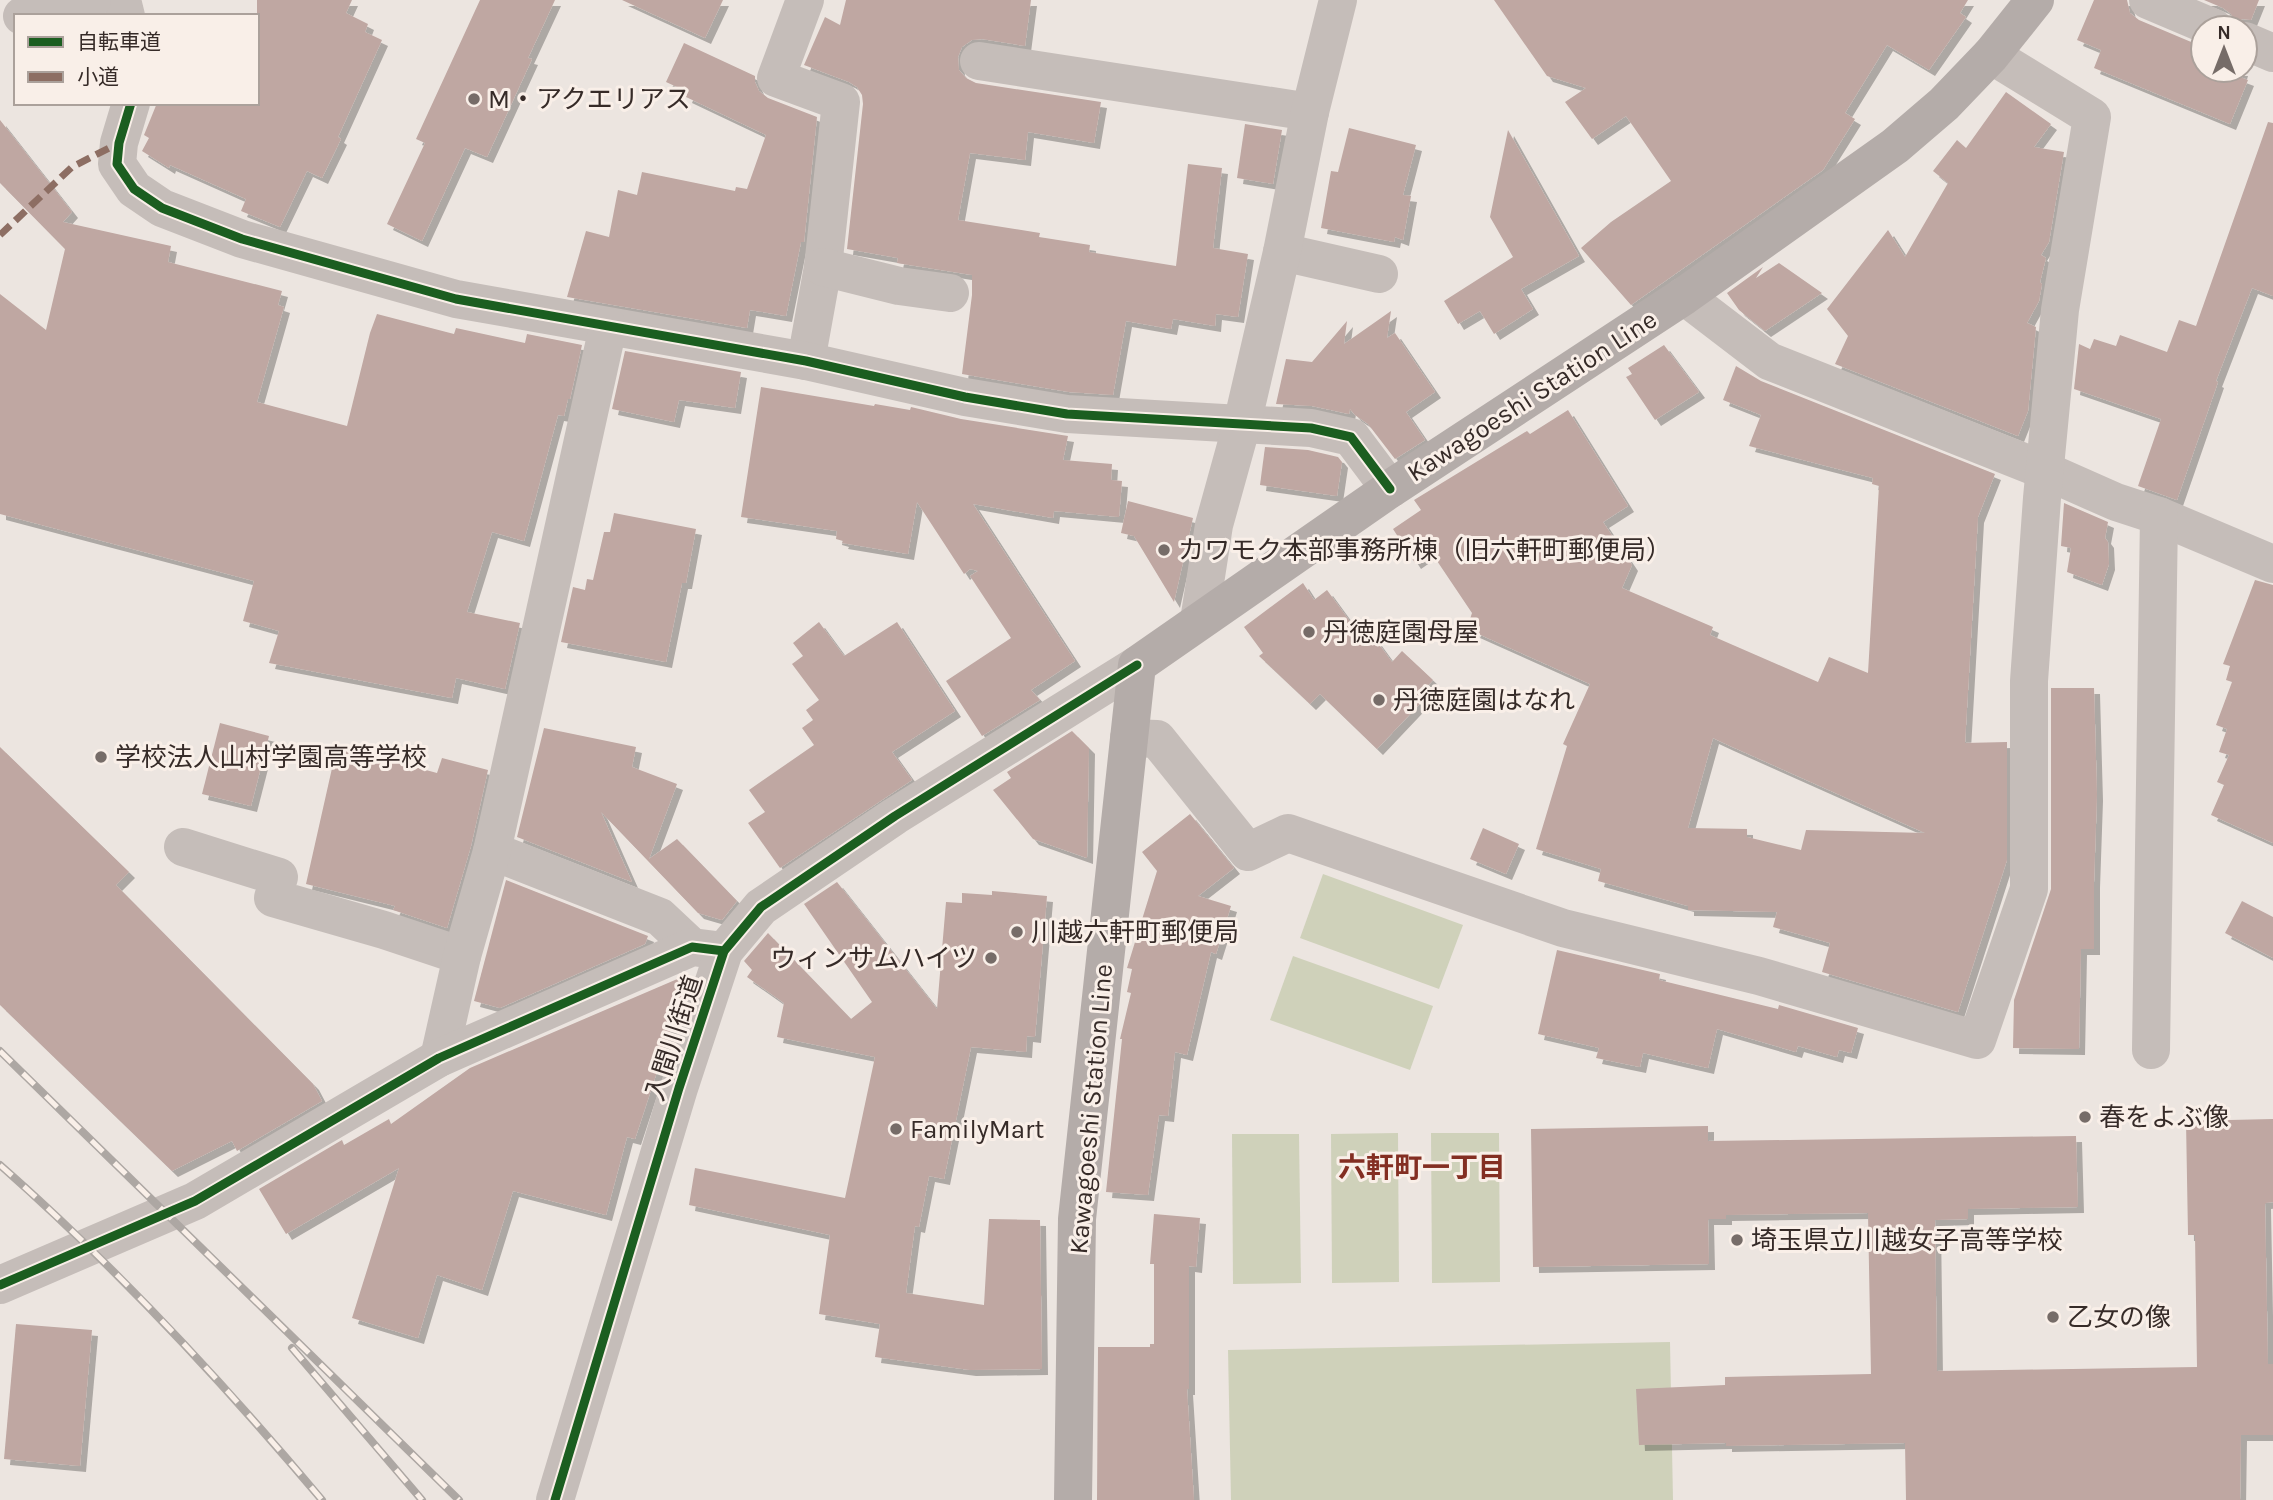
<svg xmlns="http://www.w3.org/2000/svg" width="2273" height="1500" font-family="Karla,'Noto Sans JP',sans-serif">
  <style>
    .green { fill: #cfd1ba }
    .building { fill: #bfa7a2; fill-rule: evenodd; filter: url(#shadow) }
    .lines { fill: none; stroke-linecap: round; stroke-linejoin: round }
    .minor { stroke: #c5bdb9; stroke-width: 38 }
    .major { stroke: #b4aca9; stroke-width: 38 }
    .rail-casing { stroke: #ada7a3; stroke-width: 8 }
    .rail { stroke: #f9efe8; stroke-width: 5; stroke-dasharray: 16; stroke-linecap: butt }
    .quiet { stroke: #8d6e63; stroke-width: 7; stroke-dasharray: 14 7; stroke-linecap: butt }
    .cycleway-casing { stroke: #f9efe8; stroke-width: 13 }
    .cycleway { stroke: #1b5e20; stroke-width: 9 }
    .poi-dot { fill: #766c68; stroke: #f9efe8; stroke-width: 2.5 }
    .labels { text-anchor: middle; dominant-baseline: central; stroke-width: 6; stroke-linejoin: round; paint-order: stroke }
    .poi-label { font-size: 26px; fill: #362b28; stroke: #f9efe8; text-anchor: start }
    .street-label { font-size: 26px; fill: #362b28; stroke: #f9efe8 }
    .neighbourhood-label { font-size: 28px; font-weight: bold; fill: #832e22; stroke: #f9efe8 }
  </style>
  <defs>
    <filter id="shadow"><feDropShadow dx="6" dy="6" stdDeviation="0" flood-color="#0004"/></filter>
  </defs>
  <rect width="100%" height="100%" fill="#ece5e0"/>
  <!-- green -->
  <g class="green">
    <path d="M1323,874L1463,925L1439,989L1300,938Z"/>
    <path d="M1293,956L1433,1006L1410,1070L1270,1020Z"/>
    <path d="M1398,1133L1399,1282L1332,1283L1331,1134Z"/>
    <path d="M1431,1133H1499L1500,1282L1432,1283Z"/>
    <path d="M1232,1134H1299L1301,1283L1233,1284Z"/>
    <path d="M1670,1342L1673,1500H1231L1228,1350Z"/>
  </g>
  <!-- building -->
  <g class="building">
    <path d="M257,0H352L346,13L368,24L365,32L382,40L338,137L341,139L322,178L307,171L280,227L241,211L246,199L170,165L169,168L142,151L149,138L144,135L157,103H257Z"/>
    <path d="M480,0H555L528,58L532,59L487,157L465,148L422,241L387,224L425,143L416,139Z"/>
    <path d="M622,0H723L705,38Z"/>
    <path d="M846,0H1031L1025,46L982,39L972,40L962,47L958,57L959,70L966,78L976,83L1101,102L1094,143L1028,132L1025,160L970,153L958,220L1040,233L1039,237L1090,245L1089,252L1176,266L1188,164L1222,168L1213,248L1248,254L1238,317L1216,314L1215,326L1173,319L1171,329L1126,321L1113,395L1069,392L962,374L972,295V275L903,264L897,263L898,258L847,249L863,104L862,95L857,87L849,82L804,65L825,17L840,25Z"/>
    <path d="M1494,0H1968L1960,13L1966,17L1929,70L1887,45L1845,113L1855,119L1823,170L1631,305L1581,248L1611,222L1671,181L1626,116L1592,139L1565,102L1586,88L1547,76Z"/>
    <path d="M2094,0H2127L2130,13L2139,20L2203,47V70H2242L2240,77L2248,80L2230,124L2094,68L2101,50L2077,40Z"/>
    <path d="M2204,0H2259L2251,20L2243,19L2235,22L2231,14L2223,8Z"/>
    <path d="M684,43L755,76V82L759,91L768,98L817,117L804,242H801L786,316L750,310L747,328L567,297L586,231L609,237L618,190L637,195L642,172L735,191L736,187L747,189L766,135L686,97L688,92L666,82Z"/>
    <path d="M2006,92L2051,124L2034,147L2064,152L2049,242L2041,255L2046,258L2040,282L2042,284L2039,301L2027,323L2036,327L2028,411L2018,436L1835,364L1848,336L1827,309L1888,230L1905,257L1948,183L1933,171L1957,140L1966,148Z"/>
    <path d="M0,120L72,212L63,222L171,246L168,262L282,291L278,305L284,307L257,402L347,426L370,333L377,314L454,334L456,328L525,343L527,334L582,345L570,399H568L564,416L558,415L524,541L492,532L467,612L520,623L505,689L456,678L452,698L269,663L279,631L243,621L254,581L0,514V294L46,330L65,249L0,183Z"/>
    <path d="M2268,122L2273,123V296L2252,288L2216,381L2218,382L2177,500L2138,486L2161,419L2074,389L2079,344L2090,349L2094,339L2116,346L2120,335L2167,352L2179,320L2196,326Z"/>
    <path d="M1245,124L1282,130L1273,184L1237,178Z"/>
    <path d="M1349,128L1416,145L1403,195L1411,196L1403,240L1395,237L1394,242L1321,228L1331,171L1338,172Z"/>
    <path d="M1508,130L1579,256L1521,289L1533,309L1494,334L1480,311L1458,324L1444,301L1513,257L1490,217Z"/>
    <path d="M1779,263L1822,293L1765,331L1739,310L1727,293L1763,267L1756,278Z"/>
    <path d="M1391,311L1387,338L1395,333L1435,392L1406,412L1425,440L1395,459L1368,424L1355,415L1350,409L1349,414L1312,406L1276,404L1286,359L1312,362L1347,321L1344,344Z"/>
    <path d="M1664,345L1699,392L1655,420L1626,377L1632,374L1628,368Z"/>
    <path d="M625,351L741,372L735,408L679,400L674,422L612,409Z"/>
    <path d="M1736,366L1761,381L1995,474L1978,517L1965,743L2007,742V860L1958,1012L1822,972L1830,943L1773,927L1777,912L1688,910V906L1598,881L1601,869L1536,849L1567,746L1563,744L1590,684L1474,632L1476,628L1469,622L1472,613L1431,552L1415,563L1393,529L1421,510L1414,500L1527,431L1530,434L1568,410L1628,506L1603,522L1632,565L1622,588L1713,627L1710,635L1818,682L1829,657L1868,673L1879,486L1872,484L1873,478L1749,446L1761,415L1723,400ZM1713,738L1728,745L1925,833L1806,830L1801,850L1747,837V829L1688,828Z"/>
    <path d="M761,387L874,406L875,404L910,410L911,407L961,419L1068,436L1063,460L1112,464L1111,480L1122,481L1119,517L1054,511L1053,518L973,504L1075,661L1031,690L1040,700L982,736L946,681L1011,638L970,576L978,571L970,569L964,574L917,502L908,554L842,543L843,541L836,539L837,531L741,517Z"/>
    <path d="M1265,447L1308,450L1338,457L1342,462L1337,496L1260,485Z"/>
    <path d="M1128,501L1193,518L1174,602L1134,536L1121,533Z"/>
    <path d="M2064,503L2108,522L2105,538L2108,542L2109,564L2102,585L2067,572L2071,548L2061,546Z"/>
    <path d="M614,513L696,529L686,583H682L666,662L561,642L573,587L585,590L587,579L593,580L604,532H610Z"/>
    <path d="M2255,580L2273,585V843L2211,815L2224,785L2217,782L2229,755L2219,752L2227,729L2216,725L2232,682L2226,680L2230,666L2223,664Z"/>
    <path d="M1303,583L1314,600L1327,590L1354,627L1362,621L1392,662L1402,651L1433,680L1425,689L1430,693L1377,749L1320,694L1310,704L1259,656L1263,653L1244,627Z"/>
    <path d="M819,622L844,656L897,622L955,711L892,752L912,780L780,868L748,823L765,812L749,790L814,745L802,728L813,720L806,710L819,700L792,664L803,656L793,643Z"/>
    <path d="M2051,688H2094L2097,795L2094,882V949H2081L2079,1049L2013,1048L2014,1000L2051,889Z"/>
    <path d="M220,723L269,736L251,806L202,794Z"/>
    <path d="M544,728L636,747L632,767L677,784L649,859L677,839L737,901L722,920L698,913L601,812L632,882L517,837Z"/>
    <path d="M1072,731L1089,748L1087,858L1033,839L993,790L1011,778L1007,772Z"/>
    <path d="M337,746L437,773L442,758L488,770L471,846L447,928L393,910L395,906L306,884Z"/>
    <path d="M0,747L129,872L116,885L313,1084L322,1101L237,1151L232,1141L172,1171L0,1005Z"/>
    <path d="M1190,814L1234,868L1198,896L1231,906L1216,954L1211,952L1187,1055L1175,1052L1168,1116L1159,1115L1148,1195L1106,1192L1122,1039H1120L1131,993L1127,992L1132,969L1127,968L1157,871L1142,852Z"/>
    <path d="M1483,828L1519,844L1506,874L1470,859Z"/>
    <path d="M506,880L648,936L645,944L500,1008L474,1001Z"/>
    <path d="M837,882L937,1009L946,902L962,903V893L992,895V891L1047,896L1035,1037L1027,1036L1026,1052L971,1047L944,1179L929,1176L919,1227L915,1226L906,1293L984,1305L989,1219L1040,1220L1042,1369L970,1370L875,1357L880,1324L819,1314L830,1235L689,1205L695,1168L845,1198L875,1057L777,1037L784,1003L747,977L752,970L744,961L768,933L851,1019L872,1002L804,904Z"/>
    <path d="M2242,901L2273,917V958L2225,933Z"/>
    <path d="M1557,950L1660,974L1659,980L1778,1009L1779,1005L1858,1028L1851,1053L1839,1050L1837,1057L1798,1046L1796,1052L1717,1029L1708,1068L1643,1053L1640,1067L1596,1058L1599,1048L1538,1034Z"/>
    <path d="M689,974L635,1139L627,1137L606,1215L513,1191L482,1290L437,1275L418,1338L352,1318L399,1168L286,1234L259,1189L342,1140L344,1145L389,1119L391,1124L470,1068Z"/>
    <path d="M2273,1119V1202L2265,1203L2268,1364H2273V1435H2241L2240,1500H1906L1905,1443L1726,1446V1443L1639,1445L1636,1389L1725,1385V1377L1871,1374L1868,1213L1726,1215V1219H1708L1709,1264L1533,1267L1531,1129L1708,1126V1141L2076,1136L2078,1207L1968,1209V1219L1935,1220L1937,1371L2197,1367L2195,1235H2188L2186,1121Z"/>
    <path d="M1154,1214L1200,1218L1196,1267L1189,1266V1389H1187L1194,1500H1097L1098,1347H1150V1344H1154V1264H1150Z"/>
    <path d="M16,1324L92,1330L80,1466L4,1459Z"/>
  </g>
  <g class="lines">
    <!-- minor -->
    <g class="minor">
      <path d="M122,0L126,16"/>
      <path d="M805,0L776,78L841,102L823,267L806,361"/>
      <path d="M2148,0L2214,28"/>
      <path d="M22,16L92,0"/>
      <path d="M2245,41L2273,53"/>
      <path d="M979,61L1310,112"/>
      <path d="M131,103L119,143L117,164L134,189L162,208L242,239L456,299L806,361L965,397L1067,414L1311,428L1351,437L1390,489"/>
      <path d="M1282,252L1379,274"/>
      <path d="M823,267L899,286L950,293"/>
      <path d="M1684,296L1769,361L2046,471L2116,502L2159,516L2273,564"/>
      <path d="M1199,621L1214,525L1242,424L1282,252L1310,112L1338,0"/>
      <path d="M1129,738L1157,739L1248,852L1288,833L1563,928L1759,976L1977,1040L2029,889V681L2042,498L2060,310L2092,117L1991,55"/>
      <path d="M183,847L279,877L273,898L384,930L462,956"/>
      <path d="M492,851L660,917L692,947"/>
      <path d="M2151,1050L2159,516"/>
      <path d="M439,1058L462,956L492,851L608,327"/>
      <path d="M0,1285L195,1201L439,1058L692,947L724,951"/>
      <path d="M555,1500L679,1088L724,951L761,907L895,816L1137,665"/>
    </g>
    <!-- major -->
    <path class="major" d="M1073,1500L1077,1219L1137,665L1390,489L1684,296L1895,146L1944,104L1991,55L2035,0"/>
    <defs>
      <g id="rail">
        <path d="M0,1051L459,1500"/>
        <path d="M0,1165C117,1268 222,1381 322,1500"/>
        <path d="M292,1348L422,1500"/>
      </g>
    </defs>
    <!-- rail casing -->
    <use href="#rail" class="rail-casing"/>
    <!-- rail -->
    <use href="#rail" class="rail"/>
    <!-- quiet -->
    <path class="quiet" d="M0,235L72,167L119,143"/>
    <defs>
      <g id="cycleway">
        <path d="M131,103L119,143L117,164L134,189L162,208L242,239L456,299L806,361L965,397L1067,414L1311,428L1351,437L1390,489"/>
        <path d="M0,1285L195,1201L439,1058L692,947L724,951"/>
        <path d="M555,1500L679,1088L724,951L761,907L895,816L1137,665"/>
      </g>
    </defs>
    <!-- cycleway casing -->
    <use href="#cycleway" class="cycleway-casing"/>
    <!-- cycleway -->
    <use href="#cycleway" class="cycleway"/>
  </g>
  <!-- markers -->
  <g class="poi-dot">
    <circle cx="474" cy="99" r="7"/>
    <circle cx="1164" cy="550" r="7"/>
    <circle cx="1309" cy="632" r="7"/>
    <circle cx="1379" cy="700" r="7"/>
    <circle cx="101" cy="757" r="7"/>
    <circle cx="1017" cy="932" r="7"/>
    <circle cx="991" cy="958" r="7"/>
    <circle cx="2085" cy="1117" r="7"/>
    <circle cx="896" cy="1129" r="7"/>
    <circle cx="1737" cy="1240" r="7"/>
    <circle cx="2053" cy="1317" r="7"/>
  </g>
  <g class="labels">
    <!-- poi labels -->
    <g class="poi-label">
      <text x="488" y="99">M・アクエリアス</text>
      <text x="1178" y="550">カワモク本部事務所棟（旧六軒町郵便局）</text>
      <text x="1323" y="632">丹徳庭園母屋</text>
      <text x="1393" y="700">丹徳庭園はなれ</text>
      <text x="115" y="757">学校法人山村学園高等学校</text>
      <text x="1031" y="932">川越六軒町郵便局</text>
      <text x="977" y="958" text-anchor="end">ウィンサムハイツ</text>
      <text x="2099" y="1117">春をよぶ像</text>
      <text x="910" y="1129">FamilyMart</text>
      <text x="1751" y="1240">埼玉県立川越女子高等学校</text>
      <text x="2067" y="1317">乙女の像</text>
    </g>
    <!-- street labels -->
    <g class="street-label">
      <text transform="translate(1532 396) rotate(-33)">Kawagoeshi Station Line</text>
      <text transform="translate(674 1038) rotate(-72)">入間川街道</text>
      <text transform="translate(1091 1109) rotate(-85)">Kawagoeshi Station Line</text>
    </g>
    <!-- neighbourhood labels -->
    <g class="neighbourhood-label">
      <text x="1422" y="1167">六軒町一丁目</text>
    </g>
  </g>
  <!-- legend -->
  <rect x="14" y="14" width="245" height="91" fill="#f9efe8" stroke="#aba19b" stroke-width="2"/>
  <rect x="28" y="37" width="35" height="10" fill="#1b5e20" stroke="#aba19b" stroke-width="2"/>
  <text x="77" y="49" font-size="21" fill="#362b28">自転車道</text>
  <rect x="28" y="72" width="35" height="10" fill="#8d6e63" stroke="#aba19b" stroke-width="2"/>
  <text x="77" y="84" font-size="21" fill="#362b28">小道</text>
  <!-- north arrow -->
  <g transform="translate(2224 49)"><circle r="33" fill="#f9efe8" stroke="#aba19b" stroke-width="2"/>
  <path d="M0-5L12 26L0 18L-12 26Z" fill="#766c68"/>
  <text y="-10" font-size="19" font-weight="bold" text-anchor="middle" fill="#362b28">N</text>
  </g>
</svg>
